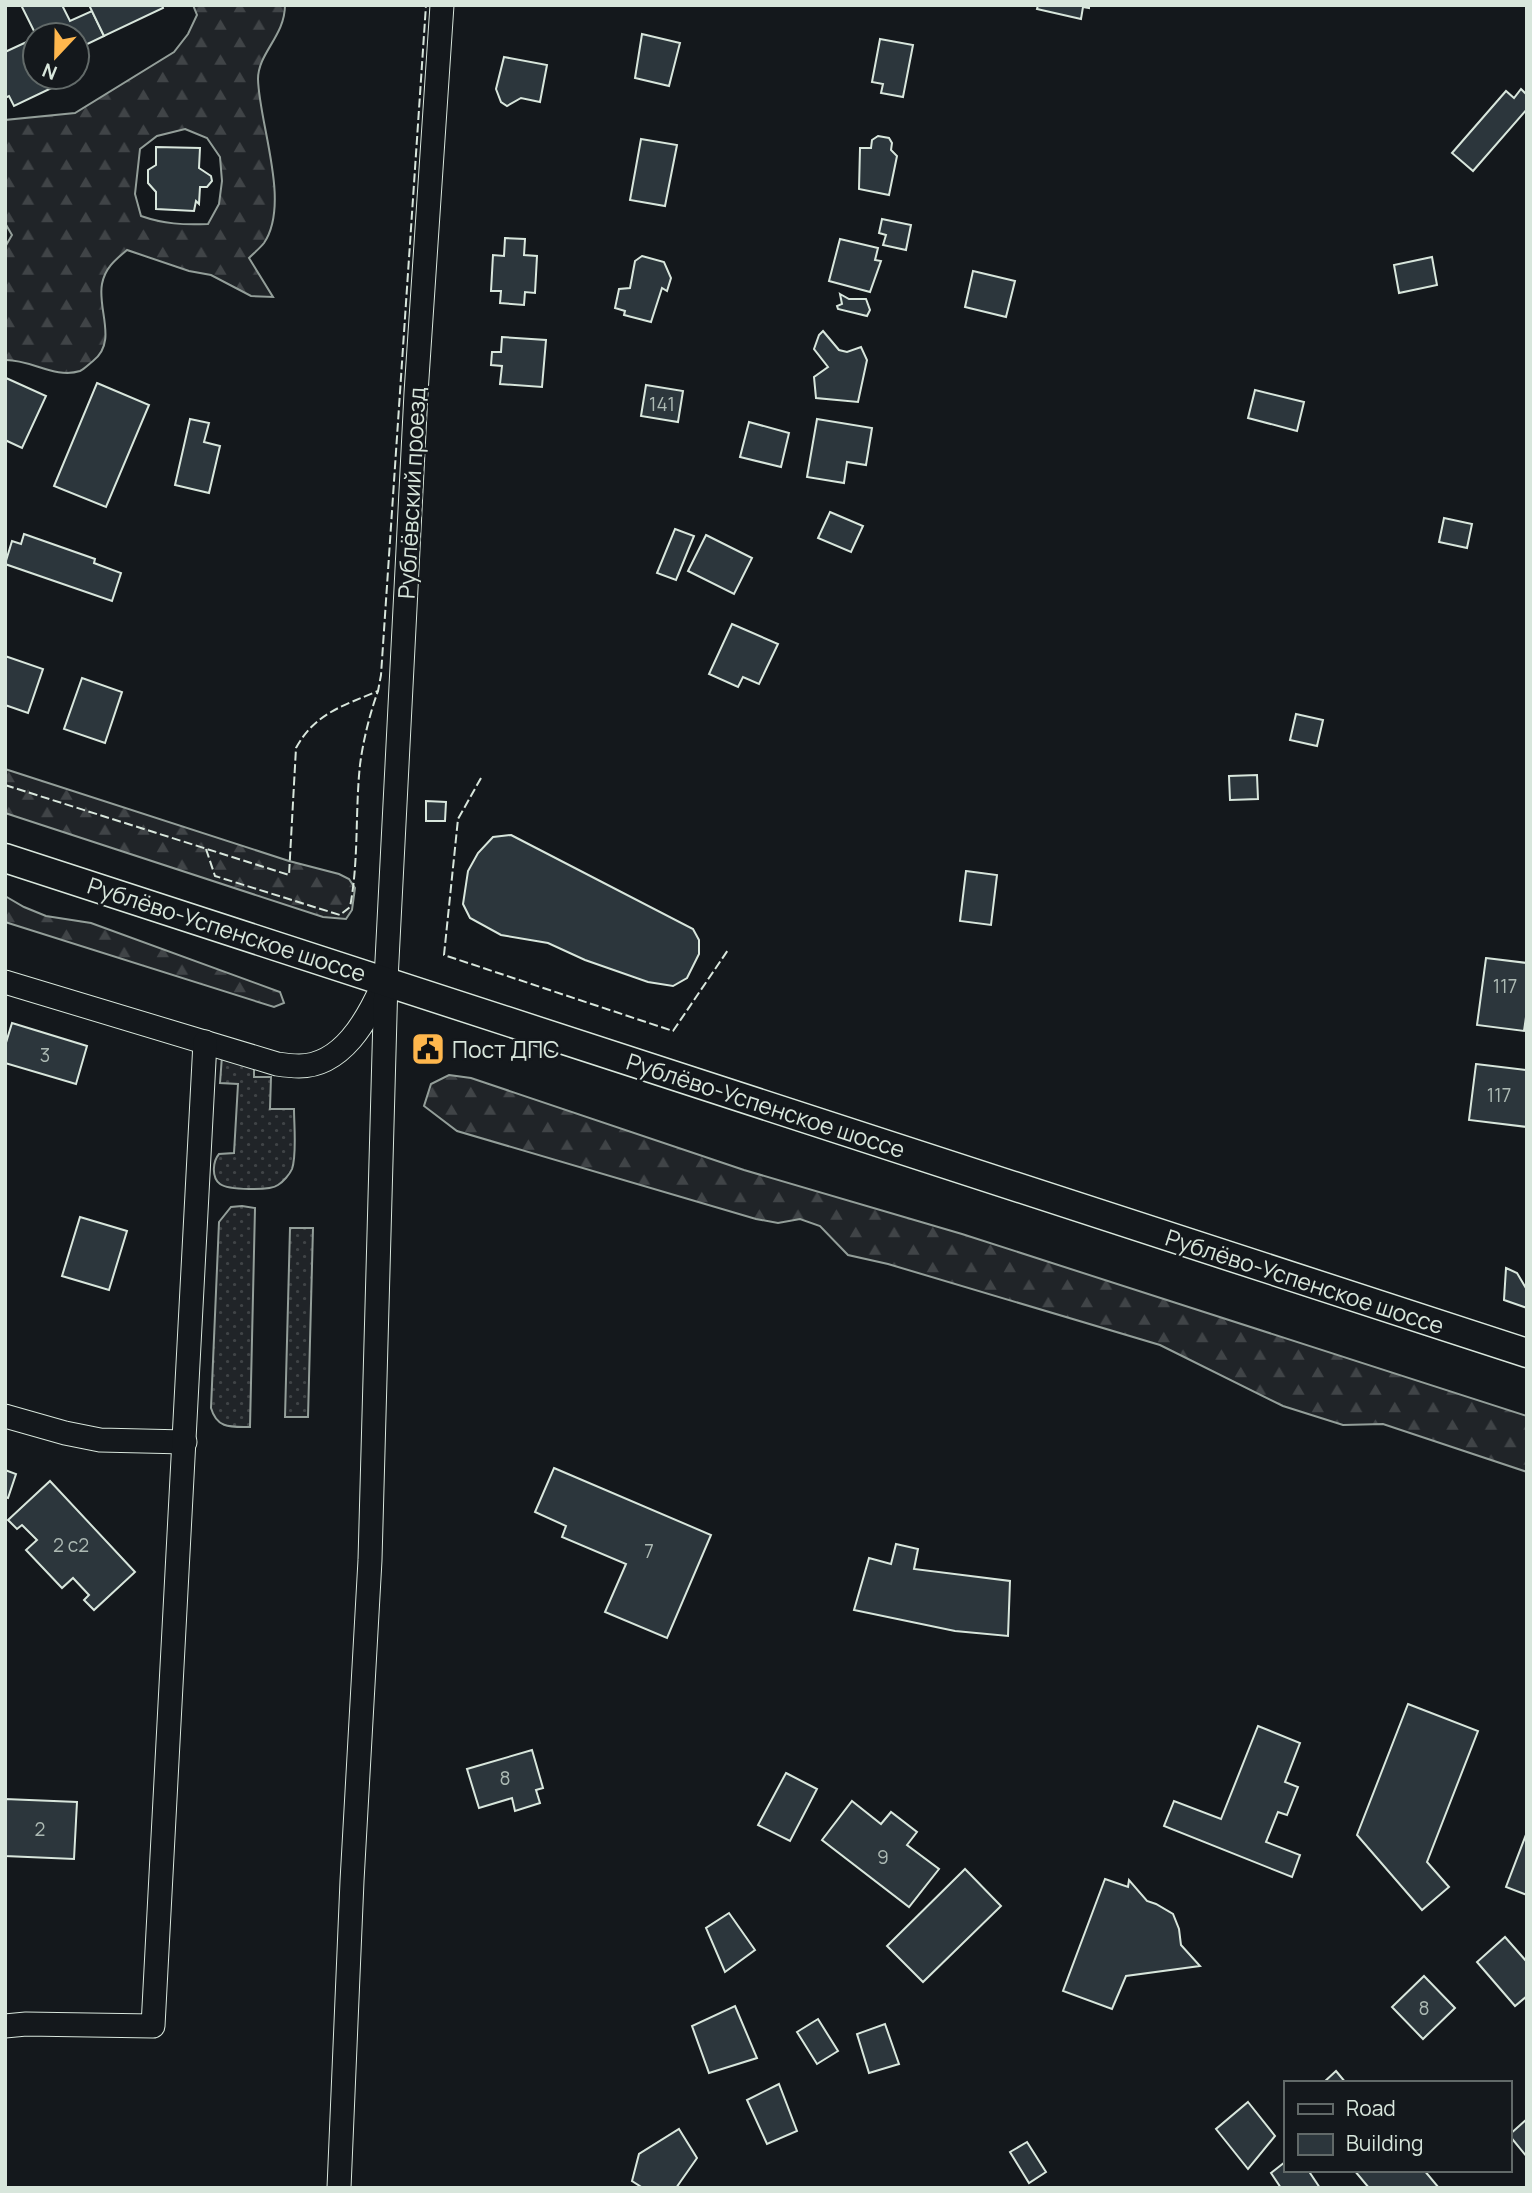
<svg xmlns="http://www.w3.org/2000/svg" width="1532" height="2193" font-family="Manrope,sans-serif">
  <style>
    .grass { fill: url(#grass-dots); stroke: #939e99; stroke-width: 2 }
    .forest { fill: url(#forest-firs); stroke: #939e99; stroke-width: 2; fill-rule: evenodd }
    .building { fill: #2c363c; stroke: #d8e6dc; stroke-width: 2 }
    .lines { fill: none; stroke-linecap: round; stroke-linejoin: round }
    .minor-casing { stroke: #d8e6dc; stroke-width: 25 }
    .major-casing { stroke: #d8e6dc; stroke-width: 31 }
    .minor { stroke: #14181c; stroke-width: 23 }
    .major { stroke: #14181c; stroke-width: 28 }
    .fence { stroke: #d8e6dc; stroke-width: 2; stroke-dasharray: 9 3.5; stroke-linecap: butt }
    .labels { text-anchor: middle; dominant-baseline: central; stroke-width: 5; stroke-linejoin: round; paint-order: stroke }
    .number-label { font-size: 19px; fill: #adbab4 }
    .street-label { font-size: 23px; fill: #d8e6dc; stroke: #14181c }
    .poi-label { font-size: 23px; fill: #d8e6dc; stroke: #14181c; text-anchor: start }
  </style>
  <defs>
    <pattern id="grass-dots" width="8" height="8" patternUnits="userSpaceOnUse" patternTransform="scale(1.75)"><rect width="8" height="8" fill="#202428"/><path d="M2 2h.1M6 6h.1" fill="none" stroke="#404447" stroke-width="1.8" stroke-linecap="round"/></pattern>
    <pattern id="forest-firs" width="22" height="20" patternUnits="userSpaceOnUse" patternTransform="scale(1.75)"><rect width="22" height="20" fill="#202428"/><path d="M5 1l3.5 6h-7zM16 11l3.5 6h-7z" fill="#404447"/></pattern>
  </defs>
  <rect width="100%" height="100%" fill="#14181c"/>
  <!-- grass -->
  <g class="grass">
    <path d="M222,1056L254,1064V1077H271L270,1109H294C294,1125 297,1155 292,1169C290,1174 283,1182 278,1185C270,1191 228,1190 220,1184C211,1177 213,1161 219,1154L234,1153L238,1084L220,1083Z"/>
    <path d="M242,1206L255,1208L250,1427C231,1427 217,1429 211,1408L219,1222L231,1207Z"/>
    <path d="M290,1228H313L308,1417H285Z"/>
  </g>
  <!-- forest -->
  <g class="forest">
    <path d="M193,5H285C285,36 258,53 258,79C259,124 291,203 264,243C260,248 254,253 249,258L273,297L251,296L211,275L189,271L127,250C115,260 105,268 102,284C97,309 118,342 93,361C89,364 84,369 80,371C55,379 30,359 5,360V247L12,235L5,223V120L75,113L174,52L188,34L197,15ZM185,129L207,138L220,157L222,181L219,204L208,224C183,225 164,224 141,216L135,194L140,149L157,136Z"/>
    <path d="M5,769L289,861L339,874L349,879L355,888L352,910L346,919L323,917L5,813Z"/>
    <path d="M5,896L24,907L46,916L91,923L280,992L284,1003L274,1007L5,922Z"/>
    <path d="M449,1075L471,1078L744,1170L962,1234L1527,1416V1472L1383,1424L1343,1425L1283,1406L1160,1345L888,1264L848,1255L820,1226L800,1219L778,1223L756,1219L457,1131L424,1106L431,1084Z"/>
  </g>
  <!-- building -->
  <g class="building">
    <path d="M21,5H62L70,21L92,11L104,36L77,49V35H36Z"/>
    <path d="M89,5H162L163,8L104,36Z"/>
    <path d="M1038,5H1089V8L1083,7L1081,19L1037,9Z"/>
    <path d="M642,34L680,43L669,86L635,78Z"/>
    <path d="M35,38V77H56L60,84L14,106L9,96L5,98V52Z"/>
    <path d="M880,39L913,45L903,97L881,93L883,84L872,82Z"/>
    <path d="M504,57L547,65L540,102L521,98L507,106L501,102L496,89Z"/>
    <path d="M1521,89L1527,95V109L1473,171L1452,153L1506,91L1514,98Z"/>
    <path d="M878,136L889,138L892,143L891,150L897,156L889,195L859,189L860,148H871L872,140Z"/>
    <path d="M641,139L677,145L665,206L630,200Z"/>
    <path d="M156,147L200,148L199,168L211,176L212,181L207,187H200L199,204L196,201L194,211L156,209V192L148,183V170L156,165Z"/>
    <path d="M882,219L911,225L906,250L883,245L886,235L879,233Z"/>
    <path d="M505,238L525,239L524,255L537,256L535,293L525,292L524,305L500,303L501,291H491L493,255L504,256Z"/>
    <path d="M840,239L878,248L875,260L881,261L870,292L829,281Z"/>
    <path d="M642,256L664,262L671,278L667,291L662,288L651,322L624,315L625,311L615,308L619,289L630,288L635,261Z"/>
    <path d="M1432,257L1437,285L1399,293L1394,265Z"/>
    <path d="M973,271L1015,281L1006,317L965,307Z"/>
    <path d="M840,294L849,299H866L870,310L867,316L838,309L837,306L842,304Z"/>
    <path d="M823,331L839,350L847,352L861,347L867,360L858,402L816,398L814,377L828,367L814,349L819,335Z"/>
    <path d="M502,337L546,340L542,387L500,384L502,366L491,365L492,352H501Z"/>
    <path d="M6,378L46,396L22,448L5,440Z"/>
    <path d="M97,383L149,405L106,507L54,486Z"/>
    <path d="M646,385L683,391L678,422L641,416Z"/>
    <path d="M1255,390L1304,402L1297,431L1248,418Z"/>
    <path d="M190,419L209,423L204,442L220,446L209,493L175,485Z"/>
    <path d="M817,419L872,428L866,465L847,462L844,483L807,477Z"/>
    <path d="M749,422L789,433L781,467L740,457Z"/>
    <path d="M830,512L863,526L851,552L818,538Z"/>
    <path d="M1444,518L1472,524L1467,548L1439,542Z"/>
    <path d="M675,529L694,536L676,580L657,573Z"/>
    <path d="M24,534L95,559L94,563L121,573L112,601L5,564L12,541L21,544Z"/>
    <path d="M706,535L752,558L734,594L688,571Z"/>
    <path d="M732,624L778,644L759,684L743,677L738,687L709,674Z"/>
    <path d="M5,656L43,669L28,713L5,705Z"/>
    <path d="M82,678L122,692L105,743L64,729Z"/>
    <path d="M1296,714L1323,720L1317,746L1290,740Z"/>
    <path d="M1257,775L1258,799L1230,800L1229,776Z"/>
    <path d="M426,801L446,802L445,821H426Z"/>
    <path d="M511,835L693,929L699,940V954L687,978L673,986L648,982L585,960L548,943L501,935L470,918L463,904L468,871L478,853L493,837Z"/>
    <path d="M966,871L997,875L991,925L960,921Z"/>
    <path d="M1486,958L1527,963V1010L1524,1031L1477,1025Z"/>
    <path d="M12,1023L87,1046L76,1084L5,1063V1046Z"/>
    <path d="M1476,1064L1527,1070V1127L1469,1120Z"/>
    <path d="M80,1217L127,1231L109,1290L62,1276Z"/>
    <path d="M1506,1268L1517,1273L1527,1290V1308L1504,1300Z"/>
    <path d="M554,1468L711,1535L667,1638L605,1612L626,1564L562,1537L566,1526L535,1512Z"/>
    <path d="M5,1470L16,1474L8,1498L5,1497Z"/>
    <path d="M50,1481L135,1572L94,1610L84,1600L89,1595L73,1578L62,1588L26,1550L37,1540L22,1525L17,1529L8,1520Z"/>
    <path d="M896,1544L918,1549L914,1569L1010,1581L1008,1636L955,1631L854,1610L869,1558L891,1564Z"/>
    <path d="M1408,1704L1478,1731L1427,1862L1449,1887L1422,1910L1357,1835Z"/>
    <path d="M1258,1726L1300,1743L1285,1782L1298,1787L1287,1815L1278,1812L1266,1842L1300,1855L1292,1877L1164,1826L1174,1801L1221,1819Z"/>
    <path d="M532,1750L543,1788L536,1790L540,1803L515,1811L512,1798L479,1808L467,1769Z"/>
    <path d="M786,1773L817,1789L790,1841L758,1825Z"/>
    <path d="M5,1799L77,1802L74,1859L5,1856Z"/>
    <path d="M852,1801L881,1824L891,1812L917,1832L907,1845L939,1869L909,1907L822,1840Z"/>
    <path d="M1527,1832V1895L1506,1887Z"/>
    <path d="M965,1869L1001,1906L923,1982L887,1946Z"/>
    <path d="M1105,1879L1128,1887L1129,1880L1147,1901L1156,1904L1173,1914L1179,1929L1181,1945L1200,1966L1126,1976L1112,2009L1063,1991Z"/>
    <path d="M729,1913L755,1950L725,1972L706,1928Z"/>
    <path d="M1505,1937L1527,1962V1996L1515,2006L1477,1962Z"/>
    <path d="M1424,1976L1455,2008L1423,2039L1392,2007Z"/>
    <path d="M735,2006L757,2058L709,2073L692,2026Z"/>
    <path d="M818,2019L838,2051L817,2064L797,2032Z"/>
    <path d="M885,2024L899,2064L869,2073L857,2034Z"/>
    <path d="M1336,2071L1346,2083H1323Z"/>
    <path d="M779,2084L797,2131L767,2144L747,2100Z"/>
    <path d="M1248,2102L1275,2136L1248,2169L1216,2129Z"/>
    <path d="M1527,2119V2157L1509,2135Z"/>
    <path d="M679,2129L697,2158L676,2188H643L632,2181L639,2154Z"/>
    <path d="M1027,2142L1046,2172L1029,2183L1010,2152Z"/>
    <path d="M1285,2162V2170H1308L1320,2188H1281L1271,2173Z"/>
    <path d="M1354,2170H1424L1439,2188H1369Z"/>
  </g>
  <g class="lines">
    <defs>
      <g id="minor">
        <path d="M5,982L277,1064C284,1065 292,1066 299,1066C342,1066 367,1020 382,987"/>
        <path d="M5,1416L65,1433L100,1440L185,1442"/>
        <path d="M5,2026L26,2024L153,2026L205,1042"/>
        <path d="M339,2188L352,1881L370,1560L386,980L416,393L442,5"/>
      </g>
      <path id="major" d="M5,858L1527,1353"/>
    </defs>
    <!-- minor casing -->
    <use href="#minor" class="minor-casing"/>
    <!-- major casing -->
    <use href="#major" class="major-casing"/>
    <!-- minor -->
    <use href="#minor" class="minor"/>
    <!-- major -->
    <use href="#major" class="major"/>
    <!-- fence -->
    <g class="fence">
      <path d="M481,778L458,819L444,955L673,1031L728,950"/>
      <path d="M5,785L289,875L296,748C315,713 343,706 378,691L381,675L426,5"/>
      <path d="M206,849L215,876L340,915L350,907C359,860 355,812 360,765C363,741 370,713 378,691"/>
    </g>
  </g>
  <!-- icons -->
  <defs>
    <symbol id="civic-square" viewBox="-11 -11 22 22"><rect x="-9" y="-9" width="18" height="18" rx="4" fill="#ffb74d" stroke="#14181c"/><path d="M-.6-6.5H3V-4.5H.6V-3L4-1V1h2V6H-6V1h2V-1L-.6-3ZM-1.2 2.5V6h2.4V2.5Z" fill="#111"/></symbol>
  </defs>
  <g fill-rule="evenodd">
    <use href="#civic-square" x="409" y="1030" width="38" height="38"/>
  </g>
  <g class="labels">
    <!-- number labels -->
    <g class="number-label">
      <text x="662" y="404">141</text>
      <text x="1505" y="986">117</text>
      <text x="45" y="1055">3</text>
      <text x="1499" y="1095">117</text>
      <text x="71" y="1545">2 с2</text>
      <text x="649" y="1551">7</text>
      <text x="505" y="1778">8</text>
      <text x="40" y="1829">2</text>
      <text x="883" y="1857">9</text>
      <text x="1424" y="2008">8</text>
    </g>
    <!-- street labels -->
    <g class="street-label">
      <text transform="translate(411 493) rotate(-87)">Рублёвский проезд</text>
      <text transform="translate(227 929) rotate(18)">Рублёво-Успенское шоссе</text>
      <text transform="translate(766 1105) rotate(18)">Рублёво-Успенское шоссе</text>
      <text transform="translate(1305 1281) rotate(18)">Рублёво-Успенское шоссе</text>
    </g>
    <!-- poi labels -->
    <g class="poi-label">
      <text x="452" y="1049">Пост ДПС</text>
    </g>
  </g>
  <!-- border -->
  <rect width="1532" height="2193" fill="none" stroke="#d8e6dc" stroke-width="14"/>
  <!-- legend -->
  <rect x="1284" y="2081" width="228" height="91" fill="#14181c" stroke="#626a69" stroke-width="2"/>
  <rect x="1298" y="2104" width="35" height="10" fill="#14181c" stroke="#626a69" stroke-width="2"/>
  <text x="1346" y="2116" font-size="21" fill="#d8e6dc">Road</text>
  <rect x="1298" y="2134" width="35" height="21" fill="#2c363c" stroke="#626a69" stroke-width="2"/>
  <text x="1346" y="2151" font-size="21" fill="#d8e6dc">Building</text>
  <!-- north arrow -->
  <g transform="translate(56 56) rotate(202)"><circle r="33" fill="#14181c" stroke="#626a69" stroke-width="2"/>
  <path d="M0-5L12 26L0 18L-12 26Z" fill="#ffb74d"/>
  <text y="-10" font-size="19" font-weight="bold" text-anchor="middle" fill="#d8e6dc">N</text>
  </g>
</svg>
